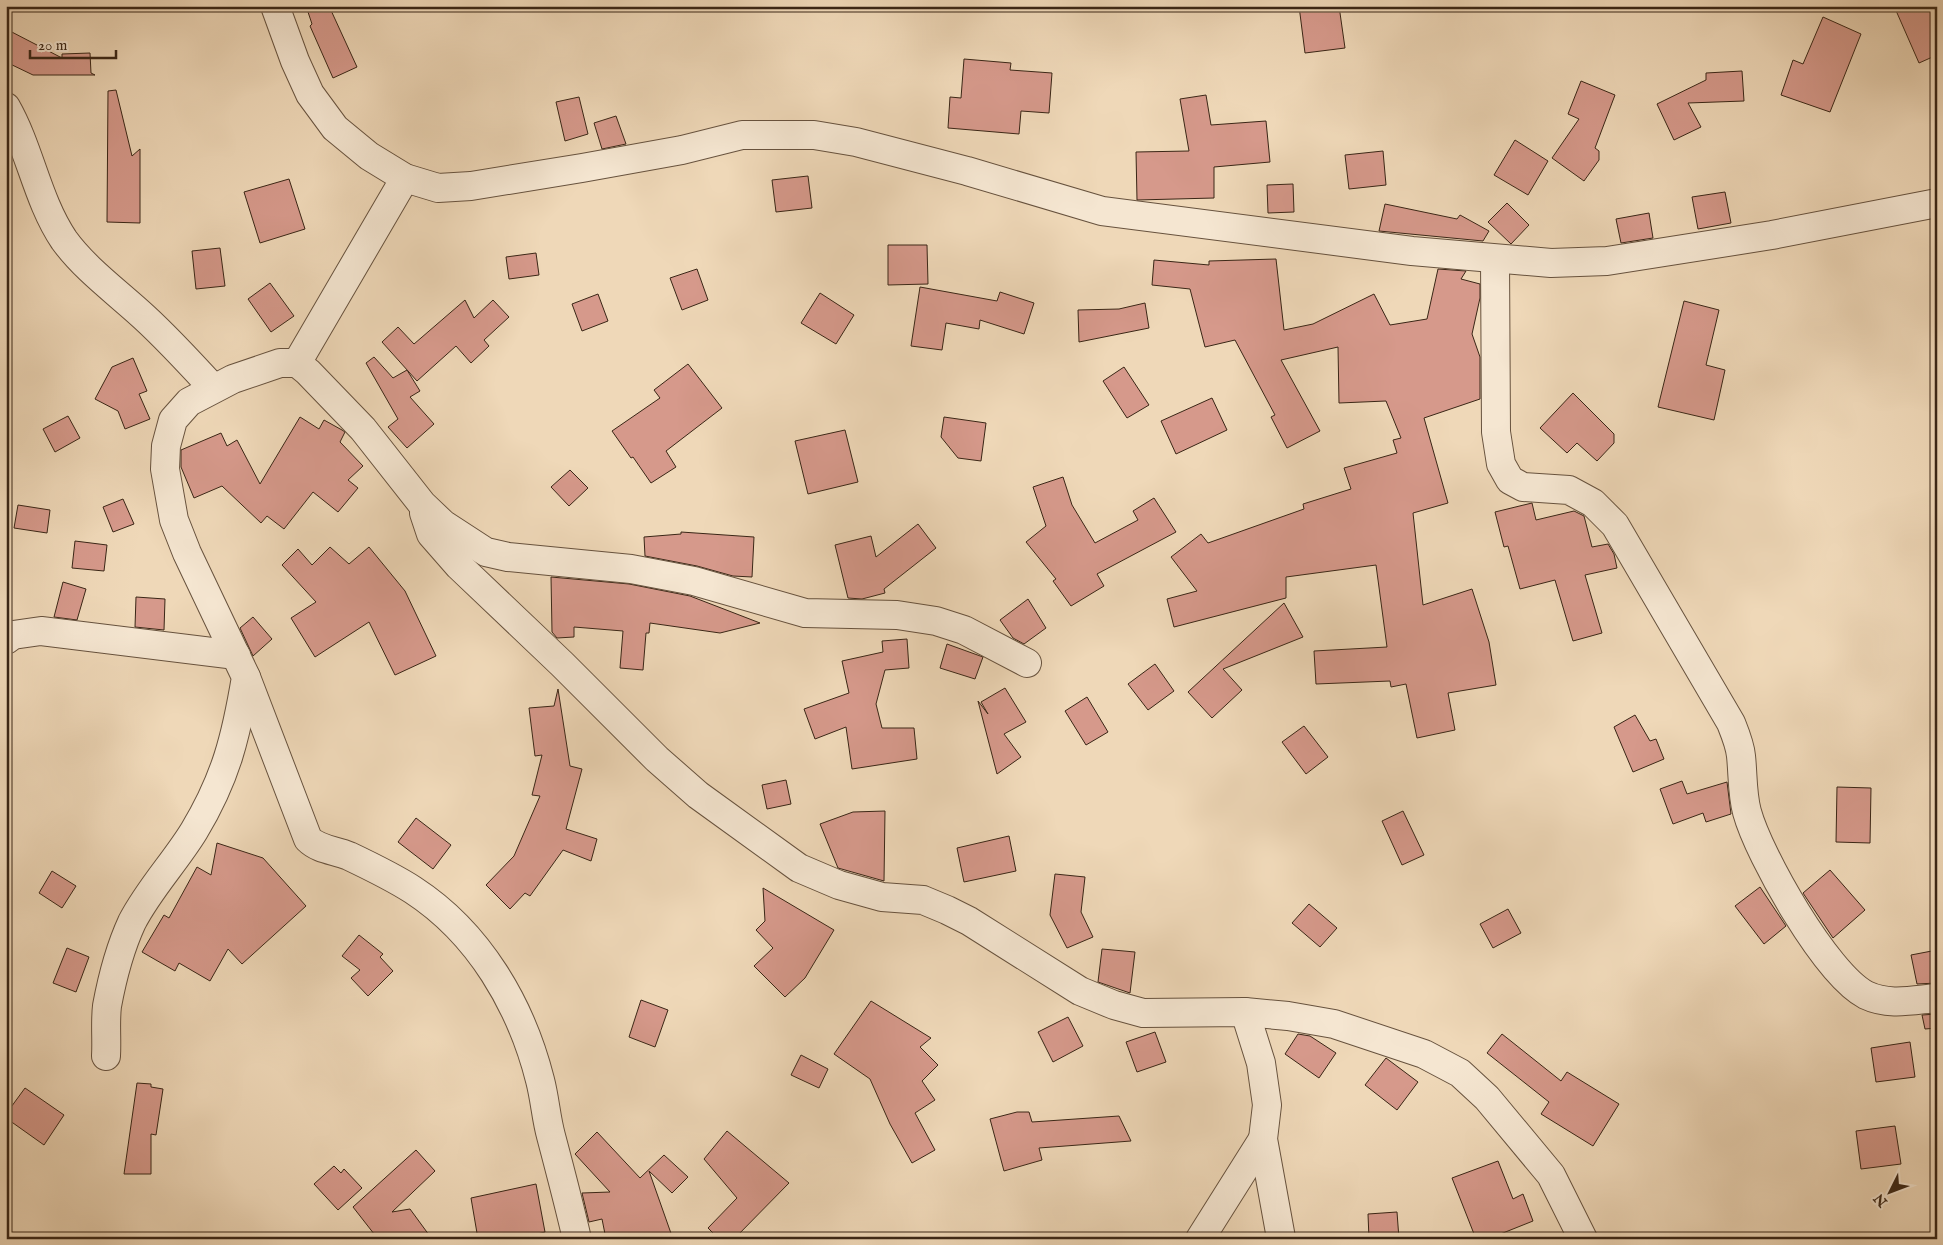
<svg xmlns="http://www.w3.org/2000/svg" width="1943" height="1245" font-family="'IM FELL English',serif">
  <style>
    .building { fill: #d6998b; stroke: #3a2616 }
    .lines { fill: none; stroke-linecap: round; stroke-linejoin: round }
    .minor-casing { stroke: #67523e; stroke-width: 30 }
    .minor { stroke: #f5e6d1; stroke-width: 28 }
  </style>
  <rect width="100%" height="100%" fill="#efd8b8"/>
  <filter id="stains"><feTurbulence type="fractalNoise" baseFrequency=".004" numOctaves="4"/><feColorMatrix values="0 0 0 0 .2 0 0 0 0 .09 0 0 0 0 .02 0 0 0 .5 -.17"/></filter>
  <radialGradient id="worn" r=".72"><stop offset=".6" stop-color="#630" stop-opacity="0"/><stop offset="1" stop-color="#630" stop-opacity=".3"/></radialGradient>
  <!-- building -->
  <g class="building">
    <path d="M306,6H329L357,67L333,78L310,26L312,24Z"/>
    <path d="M1299,6H1339L1345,48L1305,53Z"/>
    <path d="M1894,6H1937V55L1919,63Z"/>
    <path d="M1823,17L1861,34L1830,112L1781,95L1793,60L1803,64Z"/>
    <path d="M6,29L62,58V54L90,53L91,73L95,75H33L6,62Z"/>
    <path d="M964,59L1011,63L1010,70L1052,73L1049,113L1021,111L1019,134L948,128L950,97L961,98Z"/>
    <path d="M1742,71L1744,101L1688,103L1701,127L1674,140L1657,104L1706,80V73Z"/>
    <path d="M1581,81L1615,95L1595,148L1599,151V160L1584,181L1552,158L1579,119L1568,114Z"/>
    <path d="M116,90L132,156L140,149V223L107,222L108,91Z"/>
    <path d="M1206,95L1211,125L1266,121L1270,162L1214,167V198L1137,200L1136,152L1189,151L1180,99Z"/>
    <path d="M579,97L588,134L565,141L556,102Z"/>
    <path d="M616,116L626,144L602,149L594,123Z"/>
    <path d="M1515,140L1548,161L1528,195L1494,175Z"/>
    <path d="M1383,151L1386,185L1349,189L1345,155Z"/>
    <path d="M808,176L812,208L776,212L772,180Z"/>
    <path d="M289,179L305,229L260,243L244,192Z"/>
    <path d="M1293,184L1294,212L1268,213L1267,185Z"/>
    <path d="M1725,192L1731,223L1698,229L1692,197Z"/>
    <path d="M1507,203L1529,225L1511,244L1488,222Z"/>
    <path d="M1385,204L1457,219L1460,215L1489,231L1483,241L1379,231Z"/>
    <path d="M1649,213L1653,238L1621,243L1616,219Z"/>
    <path d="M888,245H927L928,284L888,285Z"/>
    <path d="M220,248L225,286L196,289L192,251Z"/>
    <path d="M536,253L539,275L509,279L506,257Z"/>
    <path d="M1276,259L1284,330L1313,324L1374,294L1390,325L1427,319L1438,269L1466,271L1461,279L1480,284V298L1472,334L1480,357V399L1424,418L1448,503L1413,513L1423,605L1472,589L1489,642L1496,685L1448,693L1455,730L1417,738L1406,684L1391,687L1390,681L1316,684L1314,651L1387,647L1376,565L1286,577V598L1174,627L1167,599L1197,591L1171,557L1201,534L1208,543L1304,509L1303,504L1351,489L1344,468L1397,453L1393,440L1401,438L1386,401L1339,403L1338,347L1281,360L1320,431L1287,448L1271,417L1275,415L1235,340L1205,347L1190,289L1152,285L1154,260L1209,265V261Z"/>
    <path d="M697,269L708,300L682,310L670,278Z"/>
    <path d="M270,283L294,316L271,332L248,299Z"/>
    <path d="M920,287L997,301L1000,292L1034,303L1024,334L980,320L979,329L946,323L942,350L911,346Z"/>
    <path d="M820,293L854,315L836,344L801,323Z"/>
    <path d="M598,294L608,321L582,331L572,304Z"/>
    <path d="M465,300L474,318L493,300L509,317L484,340L489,346L471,363L456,346L417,381L382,342L398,327L414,344Z"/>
    <path d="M1684,301L1719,310L1706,365L1725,370L1714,420L1658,407Z"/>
    <path d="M1145,303L1149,328L1079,342L1078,310L1119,309Z"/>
    <path d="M374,357L393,378L407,370L420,391L410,397L434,424L407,448L388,427L398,419L366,363Z"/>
    <path d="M133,358L147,391L139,394L150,419L125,429L118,411L95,399L112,367Z"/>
    <path d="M688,364L722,408L666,451L676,467L651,483L633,457L631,458L612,431L660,398L654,390Z"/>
    <path d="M1124,367L1149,405L1127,418L1103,381Z"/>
    <path d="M1573,393L1614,434V443L1597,461L1577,443L1567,453L1540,428Z"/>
    <path d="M1212,398L1227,430L1176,454L1161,421Z"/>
    <path d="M68,416L80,438L55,452L43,429Z"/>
    <path d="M300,417L319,429L324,420L342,430L345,432L340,442L363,466L348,480L358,488L338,512L313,492L284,529L267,516L261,523L222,486L194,498L181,467V450L221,433L227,446L237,440L260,484Z"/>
    <path d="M944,417L986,423L981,461L958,458L941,437Z"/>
    <path d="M845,430L858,482L808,494L795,441Z"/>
    <path d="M570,470L588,488L569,506L551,487Z"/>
    <path d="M1063,477L1072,505L1095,543L1138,520L1133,511L1154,498L1176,532L1097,574L1104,586L1071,606L1053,581L1056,579L1026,542L1046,526L1033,487Z"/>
    <path d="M123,499L134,524L113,532L103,507Z"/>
    <path d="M1532,503L1536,520L1574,511L1584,516L1592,547L1608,544L1614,554L1617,568L1585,575L1602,633L1573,641L1555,580L1520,589L1508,546L1504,547L1495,512Z"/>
    <path d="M18,505L50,510L47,533L14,528Z"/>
    <path d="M918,524L936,548L884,589L885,593L862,599L848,598L835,545L871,536L876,557Z"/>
    <path d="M681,532L754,537L752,577L733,576L697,566L645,556L644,537L681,534Z"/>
    <path d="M75,541L107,545L104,571L72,568Z"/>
    <path d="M330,547L349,564L369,547L405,591L436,656L395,675L369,622L315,657L291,618L316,602L282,565L298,549L312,565Z"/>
    <path d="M551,577L629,584L690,596L760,623L720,633L650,623L649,633H646L643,670L620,668L623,631L574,627V637L557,638L552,632Z"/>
    <path d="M63,582L86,589L77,620L54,617Z"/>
    <path d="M136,597L165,599L164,630L135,627Z"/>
    <path d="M1028,599L1046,628L1024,644L1013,638L1000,620Z"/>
    <path d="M1284,603L1303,637L1223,669L1242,690L1212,718L1188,692Z"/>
    <path d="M253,617L272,639L253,656L240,628Z"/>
    <path d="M907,639L909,668L885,670L876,704L882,728H914L917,759L852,769L846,727L815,739L804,709L849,693L842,661L883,652L882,641Z"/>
    <path d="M947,644L983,657L975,679L940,668Z"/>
    <path d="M1155,664L1174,691L1148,710L1128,684Z"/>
    <path d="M1005,688L1026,722L1004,734L1021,757L997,774L978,701L988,714L981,702Z"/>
    <path d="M558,689L570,766L582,769L566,829L597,839L591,861L563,850L530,896L525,893L510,909L486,885L514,856L540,796L532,795L542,755L535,756L529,708L554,706Z"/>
    <path d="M1087,697L1108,732L1086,745L1065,711Z"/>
    <path d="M1635,715L1650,741L1656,739L1664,759L1633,772L1614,727Z"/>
    <path d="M1304,726L1328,757L1306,774L1282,742Z"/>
    <path d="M786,780L791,804L767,809L762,785Z"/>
    <path d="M1682,781L1687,794L1727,782L1731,814L1706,822L1703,813L1673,824L1660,789Z"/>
    <path d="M1837,787L1871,788L1870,843L1836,842Z"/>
    <path d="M885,811L884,881L838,868L820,824L853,812Z"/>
    <path d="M1403,811L1424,855L1402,865L1382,821Z"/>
    <path d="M416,818L451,845L433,869L398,842Z"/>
    <path d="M1009,836L1016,871L964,882L957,848Z"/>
    <path d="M217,843L263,858L306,906L242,964L228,949L210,981L179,963L175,971L142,952L164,915L169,918L197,867L211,875Z"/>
    <path d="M1830,870L1865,910L1833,938L1803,893Z"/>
    <path d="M52,871L76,886L62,908L39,893Z"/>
    <path d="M1055,874L1085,877L1081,912L1093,937L1067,948L1050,915Z"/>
    <path d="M1760,887L1786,926L1764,944L1735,906Z"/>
    <path d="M763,888L834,930L805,978L785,997L754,966L773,948L756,930L765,921Z"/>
    <path d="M1309,904L1337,928L1320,947L1292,923Z"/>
    <path d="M1508,909L1521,933L1493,948L1480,924Z"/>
    <path d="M359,935L383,954L380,957L393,971L368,996L351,978L360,970L342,956Z"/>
    <path d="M67,948L89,957L76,992L53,983Z"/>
    <path d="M1102,949L1135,952L1130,993L1098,982Z"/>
    <path d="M1937,950V983L1917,984L1911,955Z"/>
    <path d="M641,1000L668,1010L655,1047L629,1037Z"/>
    <path d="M871,1001L931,1038L920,1047L938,1065L922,1081L935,1100L915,1113L935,1150L912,1163L890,1124L870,1079L834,1054Z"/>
    <path d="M1937,1014V1028L1925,1029L1922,1015Z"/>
    <path d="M1068,1017L1083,1046L1053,1062L1038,1032Z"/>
    <path d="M1155,1032L1166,1062L1137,1072L1126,1042Z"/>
    <path d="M1298,1034L1310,1036L1336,1053L1319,1078L1285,1054Z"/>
    <path d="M1502,1034L1561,1081L1567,1072L1619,1104L1593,1146L1541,1114L1549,1102L1487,1053Z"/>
    <path d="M1910,1042L1915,1077L1876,1082L1871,1048Z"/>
    <path d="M801,1055L828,1069L819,1088L791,1075Z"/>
    <path d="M1386,1058L1418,1082L1397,1110L1365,1085Z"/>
    <path d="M137,1083L151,1084V1087L163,1089L156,1135L151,1134V1174H124Z"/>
    <path d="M25,1088L64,1115L44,1145L6,1118V1114Z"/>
    <path d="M1017,1112H1029L1032,1122L1119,1116L1131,1141L1039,1148L1042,1160L1004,1171L990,1119Z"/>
    <path d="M1895,1126L1901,1164L1861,1169L1856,1131Z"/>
    <path d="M727,1131L789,1183L734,1239H719L708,1228L737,1198L704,1159Z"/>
    <path d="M597,1132L640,1178L664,1155L688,1177L672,1193L649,1171L673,1239H606L602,1219L589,1222L582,1193L610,1192L575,1154Z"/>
    <path d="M416,1150L435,1171L392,1212L410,1209L432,1239H378L353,1207Z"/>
    <path d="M1498,1161L1513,1199L1523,1194L1533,1221L1488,1239H1476L1452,1178Z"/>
    <path d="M334,1166L341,1173L344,1169L362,1188L338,1210L314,1184Z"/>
    <path d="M536,1184L545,1232L518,1239H478L471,1198Z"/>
    <path d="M1397,1212L1399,1239H1369L1368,1214Z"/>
  </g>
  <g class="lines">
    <defs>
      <g id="minor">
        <path d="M275,6L295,61L310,94L335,128L369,156L405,178L438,188L471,186L582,168L682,150L742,135H814L856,142L967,171L1102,211L1412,251L1551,263L1607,261L1772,235L1937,203"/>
        <path d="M6,107C30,149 37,200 64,240C85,269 117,292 144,317C168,339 191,364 213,388"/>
        <path d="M1495,259L1496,432L1501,464L1510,480L1523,487L1569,490L1593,503L1615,525L1731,723C1735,733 1740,745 1741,756C1743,774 1742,794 1747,812C1759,856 1826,974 1866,995C1889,1006 1913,1000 1937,998"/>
        <path d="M297,363L405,178"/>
        <path d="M424,513L431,534L459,566L562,664L657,759L698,795L799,868L839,885L882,897L923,900L947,910L969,921L1080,991L1114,1005L1143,1013L1245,1012L1288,1016L1334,1024L1424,1054L1460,1073L1487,1098L1551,1175L1583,1239"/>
        <path d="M6,640L13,635L41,631L236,655"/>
        <path d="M246,677L308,839C319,850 335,850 349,856C370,866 393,877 413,890C479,933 521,1005 540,1080C545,1099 546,1118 551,1136C560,1170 569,1204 577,1239"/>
        <path d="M1245,1012L1261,1063L1267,1105L1263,1139L1281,1238"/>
        <path d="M106,1056C107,1040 105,1022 107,1006C112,979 120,948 132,922C149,889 175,862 194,831C226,778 236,737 246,677L187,553L174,520L165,469L166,446L173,420L189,402L233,379L280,363H297L308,372L363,429L422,504L443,524L486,552L508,557L631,569L694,581L805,613L897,615L936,621L964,630L1027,663"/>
        <path d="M1200,1239L1263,1139"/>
      </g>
    </defs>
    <!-- minor casing -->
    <use href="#minor" class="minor-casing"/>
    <!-- minor -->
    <use href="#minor" class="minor"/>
  </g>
  <!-- margin -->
  <rect width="1943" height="1245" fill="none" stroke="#efd8b8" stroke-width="25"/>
  <rect x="8" y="8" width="1928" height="1230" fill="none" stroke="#3a2616" stroke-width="2.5"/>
  <rect x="12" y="12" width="1918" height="1220" fill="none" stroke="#3a2616"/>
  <!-- north arrow -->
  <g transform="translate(1890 1192) rotate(228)" stroke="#f5e6d1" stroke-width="4" paint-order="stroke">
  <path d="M0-4L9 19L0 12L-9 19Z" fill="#3a2616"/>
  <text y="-8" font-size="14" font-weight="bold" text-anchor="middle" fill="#3a2616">N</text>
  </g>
  <!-- scale -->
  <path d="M30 50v8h86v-8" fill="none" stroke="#3a2616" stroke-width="2.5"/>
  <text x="38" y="50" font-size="15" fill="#3a2616" stroke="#f5e6d1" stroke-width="4" paint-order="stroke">20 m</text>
  <rect width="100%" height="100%" filter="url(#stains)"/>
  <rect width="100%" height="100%" fill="url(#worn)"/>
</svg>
